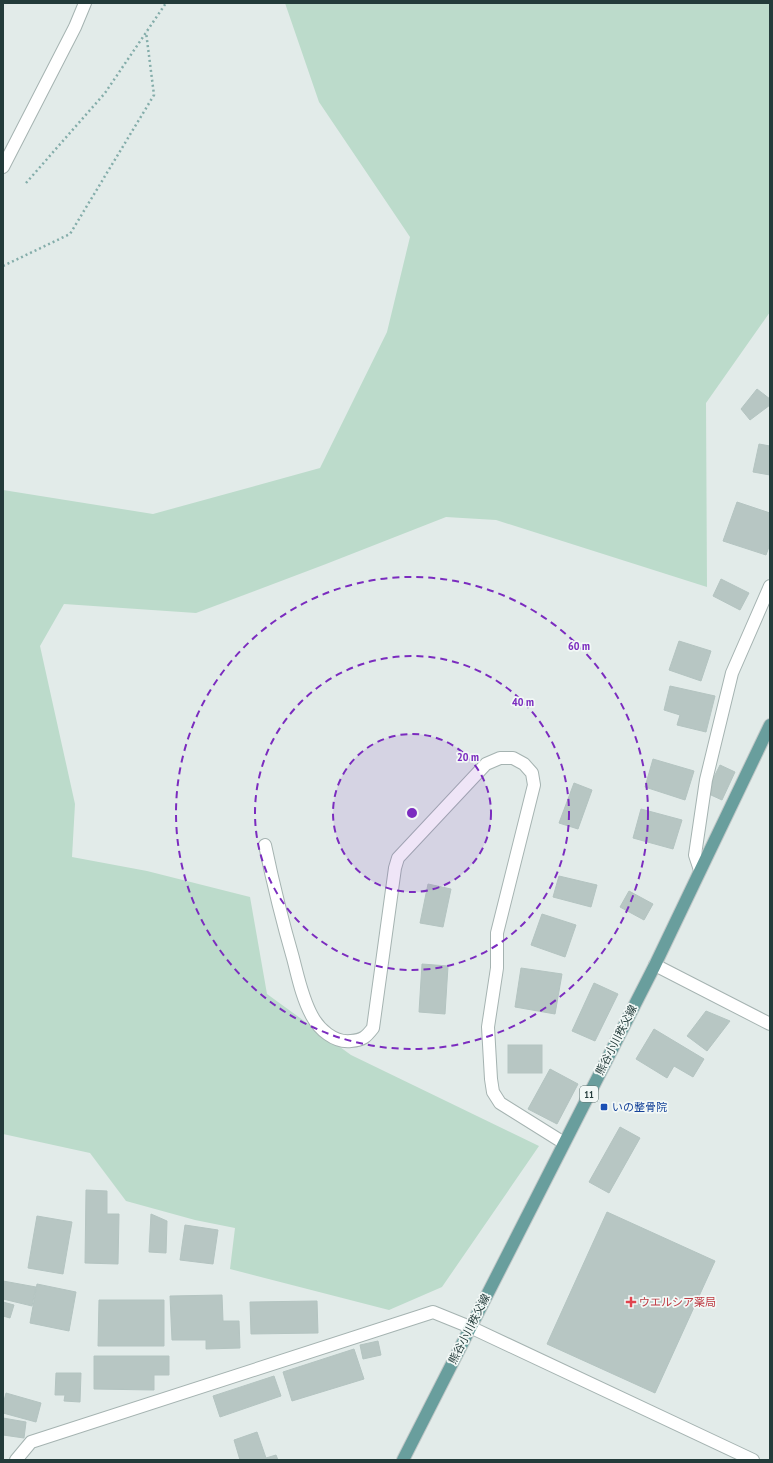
<svg xmlns="http://www.w3.org/2000/svg" width="773" height="1463" font-family="'PT Sans Narrow','Noto Sans JP',sans-serif">
  <style>
    .green { fill: #bcdbcb }
    .building { fill: #b7c6c3; stroke: #b4c4c1 }
    .lines { fill: none; stroke-linecap: round; stroke-linejoin: round }
    .minor-casing { stroke: #a5b3b1; stroke-width: 14 }
    .major-casing { stroke: #c1c8c8; stroke-width: 14 }
    .path { stroke: #84adaa; stroke-width: 2.5; stroke-dasharray: 2 3; stroke-linecap: butt }
    .minor { stroke: #fff; stroke-width: 12 }
    .major { stroke: #699e9d; stroke-width: 12 }
    .ring { fill: none; stroke: #7b2cbf; stroke-width: 2; stroke-dasharray: 7 5 }
    .transit-dot { fill: #1a4fb4; stroke: #f2f8f6; stroke-width: 1.5 }
    .health-dot { fill: #e0444e; stroke: #f2f8f6; stroke-width: 1.5 }
    .labels { text-anchor: middle; dominant-baseline: central; stroke-width: 3.5; stroke-linejoin: round; paint-order: stroke }
    .shield { fill: #f2f8f6; stroke: #617472; stroke-width: 1 }
    .shield-label { font-size: 10px; font-weight: bold; fill: #233b3a }
    .street-label { font-size: 11px; fill: #233b3a; stroke: #f2f8f6 }
    .transit-label { font-size: 11px; fill: #164399; stroke: #f2f8f6; text-anchor: start }
    .health-label { font-size: 11px; fill: #be3a42; stroke: #f2f8f6; text-anchor: start }
    .centre { fill: #7b2cbf; stroke: #f2f8f6; stroke-width: 2 }
    .ring-label { font-size: 12px; text-anchor: middle; font-weight: bold; fill: #7b2cbf; stroke: #f2f8f6; stroke-width: 3.5; stroke-linejoin: round; paint-order: stroke }
  </style>
  <rect width="100%" height="100%" fill="#e2ebe9"/>
  <!-- green -->
  <path class="green" d="M285,3H770V312L706,403L707,587L496,520L446,517L326,564L196,613L64,604L40,646L75,804L72,857L147,871L250,897L267,994L351,1055L539,1146L442,1287L389,1310L230,1269L235,1228L195,1220L126,1201L90,1153L3,1134V490L153,514L320,468L387,332L410,237L319,102Z"/>
  <!-- building -->
  <g class="building">
    <path d="M757,389L770,399V405L750,420L741,409Z"/>
    <path d="M759,444L770,446V475L753,472Z"/>
    <path d="M737,502L770,513V544L766,555L723,541Z"/>
    <path d="M721,579L749,593L740,610L713,596Z"/>
    <path d="M679,641L711,651L701,681L669,670Z"/>
    <path d="M670,686L715,696L706,732L677,725L680,715L664,710Z"/>
    <path d="M653,759L694,771L685,800L645,787Z"/>
    <path d="M720,765L735,772L722,800L711,795L713,779Z"/>
    <path d="M574,783L592,790L578,829L559,823Z"/>
    <path d="M641,809L682,820L673,849L633,838Z"/>
    <path d="M559,876L597,885L591,907L553,897Z"/>
    <path d="M428,884L451,889L443,927L420,923Z"/>
    <path d="M629,891L653,904L644,920L620,907Z"/>
    <path d="M542,914L576,925L565,957L531,945Z"/>
    <path d="M422,964L448,966L445,1014L419,1012Z"/>
    <path d="M521,968L562,974L555,1014L515,1007Z"/>
    <path d="M594,983L618,994L595,1041L572,1031Z"/>
    <path d="M706,1011L730,1021L707,1051L687,1036Z"/>
    <path d="M654,1029L704,1059L693,1077L674,1066L667,1078L636,1059Z"/>
    <rect x="508" y="1045" width="34" height="28"/>
    <path d="M550,1069L578,1084L557,1124L528,1109Z"/>
    <path d="M620,1127L640,1138L609,1193L589,1182Z"/>
    <path d="M86,1190L107,1191V1214H119L118,1264L85,1263Z"/>
    <path d="M607,1212L715,1261L655,1393L547,1344Z"/>
    <path d="M151,1214L167,1221L166,1253L149,1252Z"/>
    <path d="M37,1216L72,1222L63,1274L28,1268Z"/>
    <path d="M185,1225L218,1230L213,1264L180,1260Z"/>
    <path d="M3,1281L36,1287L32,1306L3,1299Z"/>
    <path d="M37,1284L76,1292L69,1331L30,1323Z"/>
    <path d="M222,1295L223,1321H239L240,1348L206,1349V1340H172L170,1296Z"/>
    <path d="M99,1300H164V1346H98Z"/>
    <path d="M317,1301L318,1333L251,1334L250,1302Z"/>
    <path d="M3,1302L14,1305L10,1318L3,1316Z"/>
    <path d="M378,1341L381,1355L363,1359L360,1345Z"/>
    <path d="M354,1349L364,1379L292,1401L283,1372Z"/>
    <path d="M94,1356H169V1375H154V1390L94,1389Z"/>
    <path d="M56,1373H81L80,1402L64,1401L65,1395H55Z"/>
    <path d="M274,1376L281,1396L220,1417L213,1396Z"/>
    <path d="M6,1393L41,1403L36,1422L3,1413V1405Z"/>
    <path d="M3,1418L26,1422L24,1438L3,1435Z"/>
    <path d="M257,1432L266,1458L276,1455L278,1460H240L234,1440Z"/>
  </g>
  <g class="lines">
    <defs>
      <g id="minor">
        <path d="M3,167L75,27L85,3"/>
        <path d="M265,845C273,883 282,920 293,958C298,977 302,998 312,1016C319,1029 334,1043 351,1041C363,1040 366,1037 373,1028L395,868L398,858L486,764L500,758H513L524,764L532,773L534,785L497,933V968L488,1027L491,1079L493,1092L500,1103L564,1143"/>
        <path d="M700,870L695,855L706,780L732,673L770,586"/>
        <path d="M655,965L770,1024"/>
        <path d="M16,1460L31,1442L433,1312L470,1327L753,1460"/>
      </g>
      <path id="major" d="M403,1460L655,965L770,725"/>
    </defs>
    <!-- minor casing -->
    <use href="#minor" class="minor-casing"/>
    <!-- major casing -->
    <use href="#major" class="major-casing"/>
    <!-- path -->
    <g class="path">
      <path d="M26,183L105,93L166,3"/>
      <path d="M3,266L70,234L154,95L146,32"/>
    </g>
    <!-- minor -->
    <use href="#minor" class="minor"/>
    <!-- major -->
    <use href="#major" class="major"/>
  </g>
  <!-- distance rings -->
  <circle cx="412" cy="813" r="79" fill="#7b2cbf" fill-opacity=".12"/>
  <g class="ring">
    <circle cx="412" cy="813" r="79"/>
    <circle cx="412" cy="813" r="157"/>
    <circle cx="412" cy="813" r="236"/>
  </g>
  <!-- markers -->
  <rect class="transit-dot" x="600" y="1103" width="8" height="8" rx="2"/>
  <path class="health-dot" d="M629 1296h4v4h4v4h-4v4h-4v-4h-4v-4h4z"/>
  <g class="labels">
    <!-- shield labels -->
    <rect class="shield" x="580" y="1086" width="18" height="16" rx="3"/>
    <g class="shield-label">
      <text x="589" y="1094">11</text>
    </g>
    <!-- street labels -->
    <g class="street-label">
      <text transform="translate(616 1040) rotate(-63)">熊谷小川秩父線</text>
      <text transform="translate(469 1329) rotate(-63)">熊谷小川秩父線</text>
    </g>
    <!-- transit labels -->
    <g class="transit-label">
      <text x="612" y="1107">いの整骨院</text>
    </g>
    <!-- health labels -->
    <g class="health-label">
      <text x="639" y="1302">ウエルシア薬局</text>
    </g>
  </g>
  <circle cx="412" cy="813" r="6" class="centre"/>
  <g class="ring-label">
    <text x="579" y="650">60 m</text>
    <text x="523" y="706">40 m</text>
    <text x="468" y="761">20 m</text>
  </g>
  <!-- border -->
  <rect width="773" height="1463" fill="none" stroke="#233b3a" stroke-width="8"/>
</svg>
